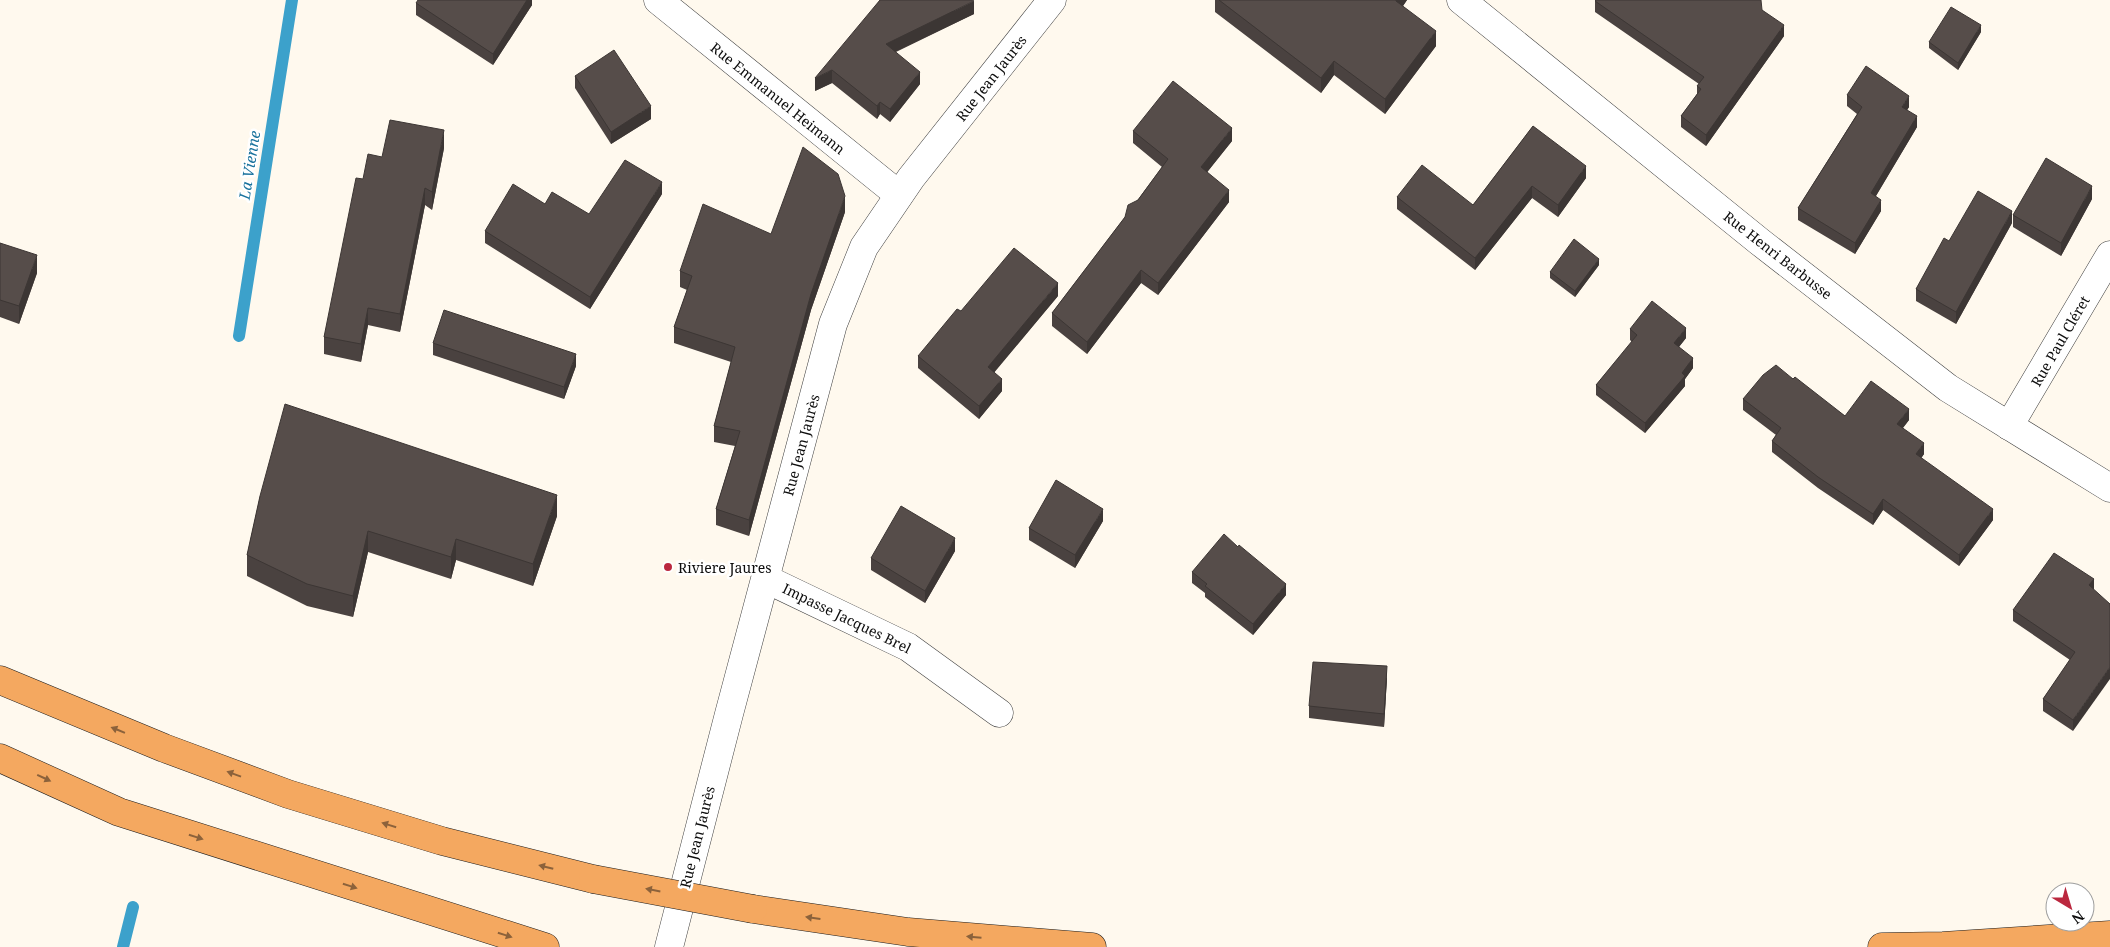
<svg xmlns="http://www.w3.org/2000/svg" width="2110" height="947" font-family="'Noto Serif',serif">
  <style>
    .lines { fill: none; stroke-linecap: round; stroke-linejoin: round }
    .stream { stroke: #3ca1cb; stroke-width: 12 }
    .minor-casing { stroke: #404040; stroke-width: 29 }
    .tertiary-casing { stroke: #404040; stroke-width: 29 }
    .trunk-casing { stroke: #1e1e1e; stroke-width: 29 }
    .minor { stroke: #fff; stroke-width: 28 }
    .tertiary { stroke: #fff; stroke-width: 28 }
    .trunk { stroke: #f4a860; stroke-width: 28 }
    .trunk-bridge-casing { stroke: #1e1e1e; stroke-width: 29; stroke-linecap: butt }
    .trunk-bridge { stroke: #f4a860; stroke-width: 28 }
    .wall { fill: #4a4240 }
    .shaded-wall { fill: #3c3634 }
    .building { fill: #564d4a; stroke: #3c3634 }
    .oneway { fill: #8c623b }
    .poi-dot { fill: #bb283f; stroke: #fff; stroke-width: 2 }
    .labels { text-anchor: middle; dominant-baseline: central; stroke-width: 5; stroke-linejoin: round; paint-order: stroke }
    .street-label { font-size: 14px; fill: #0d0d0d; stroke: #fff }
    .poi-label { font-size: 14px; fill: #0d0d0d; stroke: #fff; text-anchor: start }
    .water-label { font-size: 15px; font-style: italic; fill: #19729d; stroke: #fff }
  </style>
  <rect width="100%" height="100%" fill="#fff9ee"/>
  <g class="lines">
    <!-- stream -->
    <g class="stream">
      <path d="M239,336L292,0"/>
      <path d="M123,947L133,907"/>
    </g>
    <defs>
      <g id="minor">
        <path d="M658,0L899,195"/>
        <path d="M2009,426L2110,255"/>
        <path d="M766,579L908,647L999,713"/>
      </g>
      <g id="tertiary">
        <path d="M1461,0L1760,242L1948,388L2110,488"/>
        <path d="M669,947L729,714L833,324L864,247L911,178L1052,0"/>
      </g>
      <g id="trunk">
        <path d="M0,680L164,748L288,794L442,841L593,879"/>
        <path d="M0,758L119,812L545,947"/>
        <path d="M753,909L908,932L1092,947"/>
        <path d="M1882,947L1943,946L2110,935"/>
      </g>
    </defs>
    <!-- minor casing -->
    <use href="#minor" class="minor-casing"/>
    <!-- tertiary casing -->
    <use href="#tertiary" class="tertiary-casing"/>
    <!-- trunk casing -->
    <use href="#trunk" class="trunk-casing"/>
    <!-- minor -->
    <use href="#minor" class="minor"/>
    <!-- tertiary -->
    <use href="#tertiary" class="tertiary"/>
    <!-- trunk -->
    <use href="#trunk" class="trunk"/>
    <defs>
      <path id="trunk-bridge" d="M593,879L753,909"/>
    </defs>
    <!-- trunk-bridge casing -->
    <use href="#trunk-bridge" class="trunk-bridge-casing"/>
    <!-- trunk-bridge -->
    <use href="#trunk-bridge" class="trunk-bridge"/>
  </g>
  <!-- wall -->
  <g class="wall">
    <path d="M532,0V5L493,65L416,15V3Z"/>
    <path d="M880,0L974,14L896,52L920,84L890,122L880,114L877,119L832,83L815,91Z"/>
    <path d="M1215,0H1407L1403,6L1436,46L1385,114L1334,75L1321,93L1215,12Z"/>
    <path d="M1595,1L1762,10L1784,36L1706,146L1681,127V116L1697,94V86L1699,84L1595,12Z"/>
    <path d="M1981,32L1958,70L1929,48V42Z"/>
    <path d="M575,76L651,119L611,144L575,88Z"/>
    <path d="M1847,95L1909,107L1907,110L1917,127L1876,196L1881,211L1855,254L1798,220V208L1857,114L1847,106Z"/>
    <path d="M1533,126L1586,178L1558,217L1532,198L1475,270L1397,209V197L1473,205Z"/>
    <path d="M1133,131L1232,141L1207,172L1229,202L1158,295L1141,283L1087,354L1052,326V313L1125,217L1162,167L1133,143Z"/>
    <path d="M444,148L432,210L425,205L400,332L368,325L361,362L324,354V337L363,179Z"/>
    <path d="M662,194L590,309L485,243V231L589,214Z"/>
    <path d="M2092,199L2061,256L2013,227V215Z"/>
    <path d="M845,212L811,310L749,536L716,525V509L735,446L714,442V426L731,362L674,343V327L687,290L680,287V271Z"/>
    <path d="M2012,223L1956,324L1916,301V289L1949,241Z"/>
    <path d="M0,243L37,273L19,324L0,317Z"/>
    <path d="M1599,265L1575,297L1550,278V272Z"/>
    <path d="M1058,296L994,372L1002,391L979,419L918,368V356Z"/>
    <path d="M1630,329L1686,338L1679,347L1693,368L1685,379V386L1645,433L1596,395V385L1632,342L1630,340Z"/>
    <path d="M433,343L576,366L564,399L433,355Z"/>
    <path d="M1793,379L1845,416L1909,420L1903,428L1924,454L1921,458L1993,520L1959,566L1883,510L1873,525L1818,488L1772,452V441L1776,435L1743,410V399Z"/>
    <path d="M260,496L557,516L533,586L456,560L451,579L368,552L353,617L307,606L247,576V555Z"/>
    <path d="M1103,521L1075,568L1029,540V528Z"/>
    <path d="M955,551L925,603L871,570V558Z"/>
    <path d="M1192,572L1286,595L1253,635L1205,597V593L1192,583Z"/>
    <path d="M2094,579L2073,731L2043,711V699L2070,660L2013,621V610Z"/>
    <path d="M1387,678L1384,727L1309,718V706Z"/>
  </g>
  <!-- shaded-wall -->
  <g class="shaded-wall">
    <path d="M527,0H532V5L493,65V54Z"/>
    <path d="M1396,0H1407L1396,16Z"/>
    <path d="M974,1V14L886,56V44Z"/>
    <path d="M1784,25V36L1706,146V135Z"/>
    <path d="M1981,25V32L1958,70V63Z"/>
    <path d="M1436,31V46L1385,114V99Z"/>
    <path d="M1334,61V75L1321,93V78Z"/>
    <path d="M832,70V83L815,91V78Z"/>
    <path d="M920,72V84L890,122V109Z"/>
    <path d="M1909,96V107L1902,118V107Z"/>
    <path d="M880,102V114L877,119V106Z"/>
    <path d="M651,106V119L611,144V132Z"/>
    <path d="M1917,116V127L1871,204V193Z"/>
    <path d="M1232,128V141L1201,180V167Z"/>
    <path d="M444,130V148L432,210V192Z"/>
    <path d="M1586,166V178L1558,217V205Z"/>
    <path d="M662,182V194L590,309V297Z"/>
    <path d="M1532,186V198L1475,270V258Z"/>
    <path d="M2092,186V199L2061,256V243Z"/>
    <path d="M425,188V205L400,332V314Z"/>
    <path d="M1229,190V202L1158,295V283Z"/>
    <path d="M845,196V212L811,310L749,536V520L811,294Z"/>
    <path d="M1881,200V211L1855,254V243Z"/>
    <path d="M2012,211V223L1956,324V312Z"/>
    <path d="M37,255V273L19,324V306Z"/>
    <path d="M1599,259V265L1575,297V291Z"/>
    <path d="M1141,270V283L1087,354V342Z"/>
    <path d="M1058,283V296L988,380V367Z"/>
    <path d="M368,308V325L361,362V344Z"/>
    <path d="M1686,328V338L1674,353V343Z"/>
    <path d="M576,354V366L564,399V387Z"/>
    <path d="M1693,358V368L1685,379V386L1645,433V423Z"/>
    <path d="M1002,379V391L979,419V406Z"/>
    <path d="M1909,409V420L1897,435V424Z"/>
    <path d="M1924,443V454L1916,466V454Z"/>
    <path d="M557,495V516L533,586V564Z"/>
    <path d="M1883,499V510L1873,525V514Z"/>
    <path d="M1103,509V521L1075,568V555Z"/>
    <path d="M1993,509V520L1959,566V555Z"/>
    <path d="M368,531V552L353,617V596Z"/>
    <path d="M955,538V551L925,603V591Z"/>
    <path d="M456,539V560L451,579V557Z"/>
    <path d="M2094,579V590L2089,585Z"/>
    <path d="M1286,584V595L1253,635V624Z"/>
    <path d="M1387,666V678L1384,727V714Z"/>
    <path d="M2110,667V679L2073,731V720Z"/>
  </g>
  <!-- building -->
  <g class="building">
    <path d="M418,0H527L493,54L416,3Z"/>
    <path d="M880,0H972L974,1L886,44L920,72L890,109L880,102L877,106L832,70L815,78Z"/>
    <path d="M1219,0H1396V1L1436,31L1385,99L1334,61L1321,78Z"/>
    <path d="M1596,0H1761L1762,10L1784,25L1706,135L1681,116L1701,89L1697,86L1704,77L1595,1Z"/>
    <path d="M1951,7L1981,25L1958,63L1929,42Z"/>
    <path d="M614,50L651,106L611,132L575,76Z"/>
    <path d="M1866,66L1909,96L1902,107L1917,116L1871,193L1881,200L1855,243L1798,208L1862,107L1847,95Z"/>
    <path d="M1173,81L1232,128L1201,167L1229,190L1158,283L1141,270L1087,342L1052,313L1125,217L1128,205L1138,200L1168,159L1133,131Z"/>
    <path d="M390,120L444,130L432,192L425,188L400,314L368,308L361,344L324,337L356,178L363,179L368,154L382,157Z"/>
    <path d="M1533,126L1586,166L1558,205L1532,186L1475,258L1397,197L1422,165L1473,205Z"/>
    <path d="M803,147L838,174L845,196L811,294L749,520L716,509L740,431L714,426L735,347L674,327L692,276L680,271L703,204L771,234Z"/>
    <path d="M2046,158L2092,186L2061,243L2013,215Z"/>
    <path d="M625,160L662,182L590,297L485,231L513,184L545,204L552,192L589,214Z"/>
    <path d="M1978,191L2012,211L1956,312L1916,289L1944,238L1949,241Z"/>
    <path d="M1574,239L1599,259L1575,291L1550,272Z"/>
    <path d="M0,243L37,255L19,306L0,300Z"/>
    <path d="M1014,248L1058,283L988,367L1002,379L979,406L918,356L957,309L961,311Z"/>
    <path d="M1652,301L1686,328L1674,343L1693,358L1682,373L1685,376L1645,423L1596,385L1637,335L1630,329Z"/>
    <path d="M444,310L576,354L564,387L433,343Z"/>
    <path d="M1776,365L1793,379L1795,377L1845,416L1871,381L1909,409L1897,424L1924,443L1916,454L1993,509L1959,555L1883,499L1873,514L1818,477L1772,441L1781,428L1743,399L1763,375Z"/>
    <path d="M285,404L557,495L533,564L456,539L451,557L368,531L353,596L307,584L247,555L260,496Z"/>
    <path d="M1056,480L1103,509L1075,555L1029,528Z"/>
    <path d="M901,506L955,538L925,591L871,558Z"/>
    <path d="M1224,534L1238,547L1239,545L1286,584L1253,624L1205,586L1207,584L1192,572Z"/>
    <path d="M2054,553L2094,579L2089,585L2110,604V667L2073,720L2043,699L2075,652L2013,610Z"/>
    <path d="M1313,662L1387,666L1384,714L1309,706Z"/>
  </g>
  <!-- one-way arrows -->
  <defs><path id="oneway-solid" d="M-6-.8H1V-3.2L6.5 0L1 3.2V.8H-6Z" transform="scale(1.25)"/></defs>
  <g class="oneway">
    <use href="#oneway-solid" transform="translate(118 730) rotate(-158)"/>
    <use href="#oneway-solid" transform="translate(234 774) rotate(-160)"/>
    <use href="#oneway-solid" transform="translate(44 778) rotate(25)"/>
    <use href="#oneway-solid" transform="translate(389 825) rotate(-163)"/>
    <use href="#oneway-solid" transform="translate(196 837) rotate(18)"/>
    <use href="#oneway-solid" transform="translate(546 867) rotate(-166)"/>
    <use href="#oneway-solid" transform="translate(350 886) rotate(18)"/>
    <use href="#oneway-solid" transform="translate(653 890) rotate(-169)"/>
    <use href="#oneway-solid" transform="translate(813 918) rotate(-172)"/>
    <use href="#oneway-solid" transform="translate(505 935) rotate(18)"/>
    <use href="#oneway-solid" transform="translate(974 937) rotate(-175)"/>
  </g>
  <!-- markers -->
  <circle class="poi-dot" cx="668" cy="567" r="5"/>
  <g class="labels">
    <!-- street labels -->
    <g class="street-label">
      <text transform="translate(991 78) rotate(-52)">Rue Jean Jaurès</text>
      <text transform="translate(778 98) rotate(39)">Rue Emmanuel Heimann</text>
      <text transform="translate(1778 255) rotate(38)">Rue Henri Barbusse</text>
      <text transform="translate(2060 341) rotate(-60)">Rue Paul Cléret</text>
      <text transform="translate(801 445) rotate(-75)">Rue Jean Jaurès</text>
      <text transform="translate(847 618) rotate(26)">Impasse Jacques Brel</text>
      <text transform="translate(697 837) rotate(-76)">Rue Jean Jaurès</text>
    </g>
    <!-- poi labels -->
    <g class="poi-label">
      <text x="678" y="567">Riviere Jaures</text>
    </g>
    <!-- water labels -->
    <g class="water-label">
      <text transform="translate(249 165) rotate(-81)">La Vienne</text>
    </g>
  </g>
  <!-- north arrow -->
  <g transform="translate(2070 907) rotate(142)"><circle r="24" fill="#ffffff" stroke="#9e9e9e"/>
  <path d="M0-4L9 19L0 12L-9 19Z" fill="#bb283f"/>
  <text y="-8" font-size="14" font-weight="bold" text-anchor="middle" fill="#0d0d0d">N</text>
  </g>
</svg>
